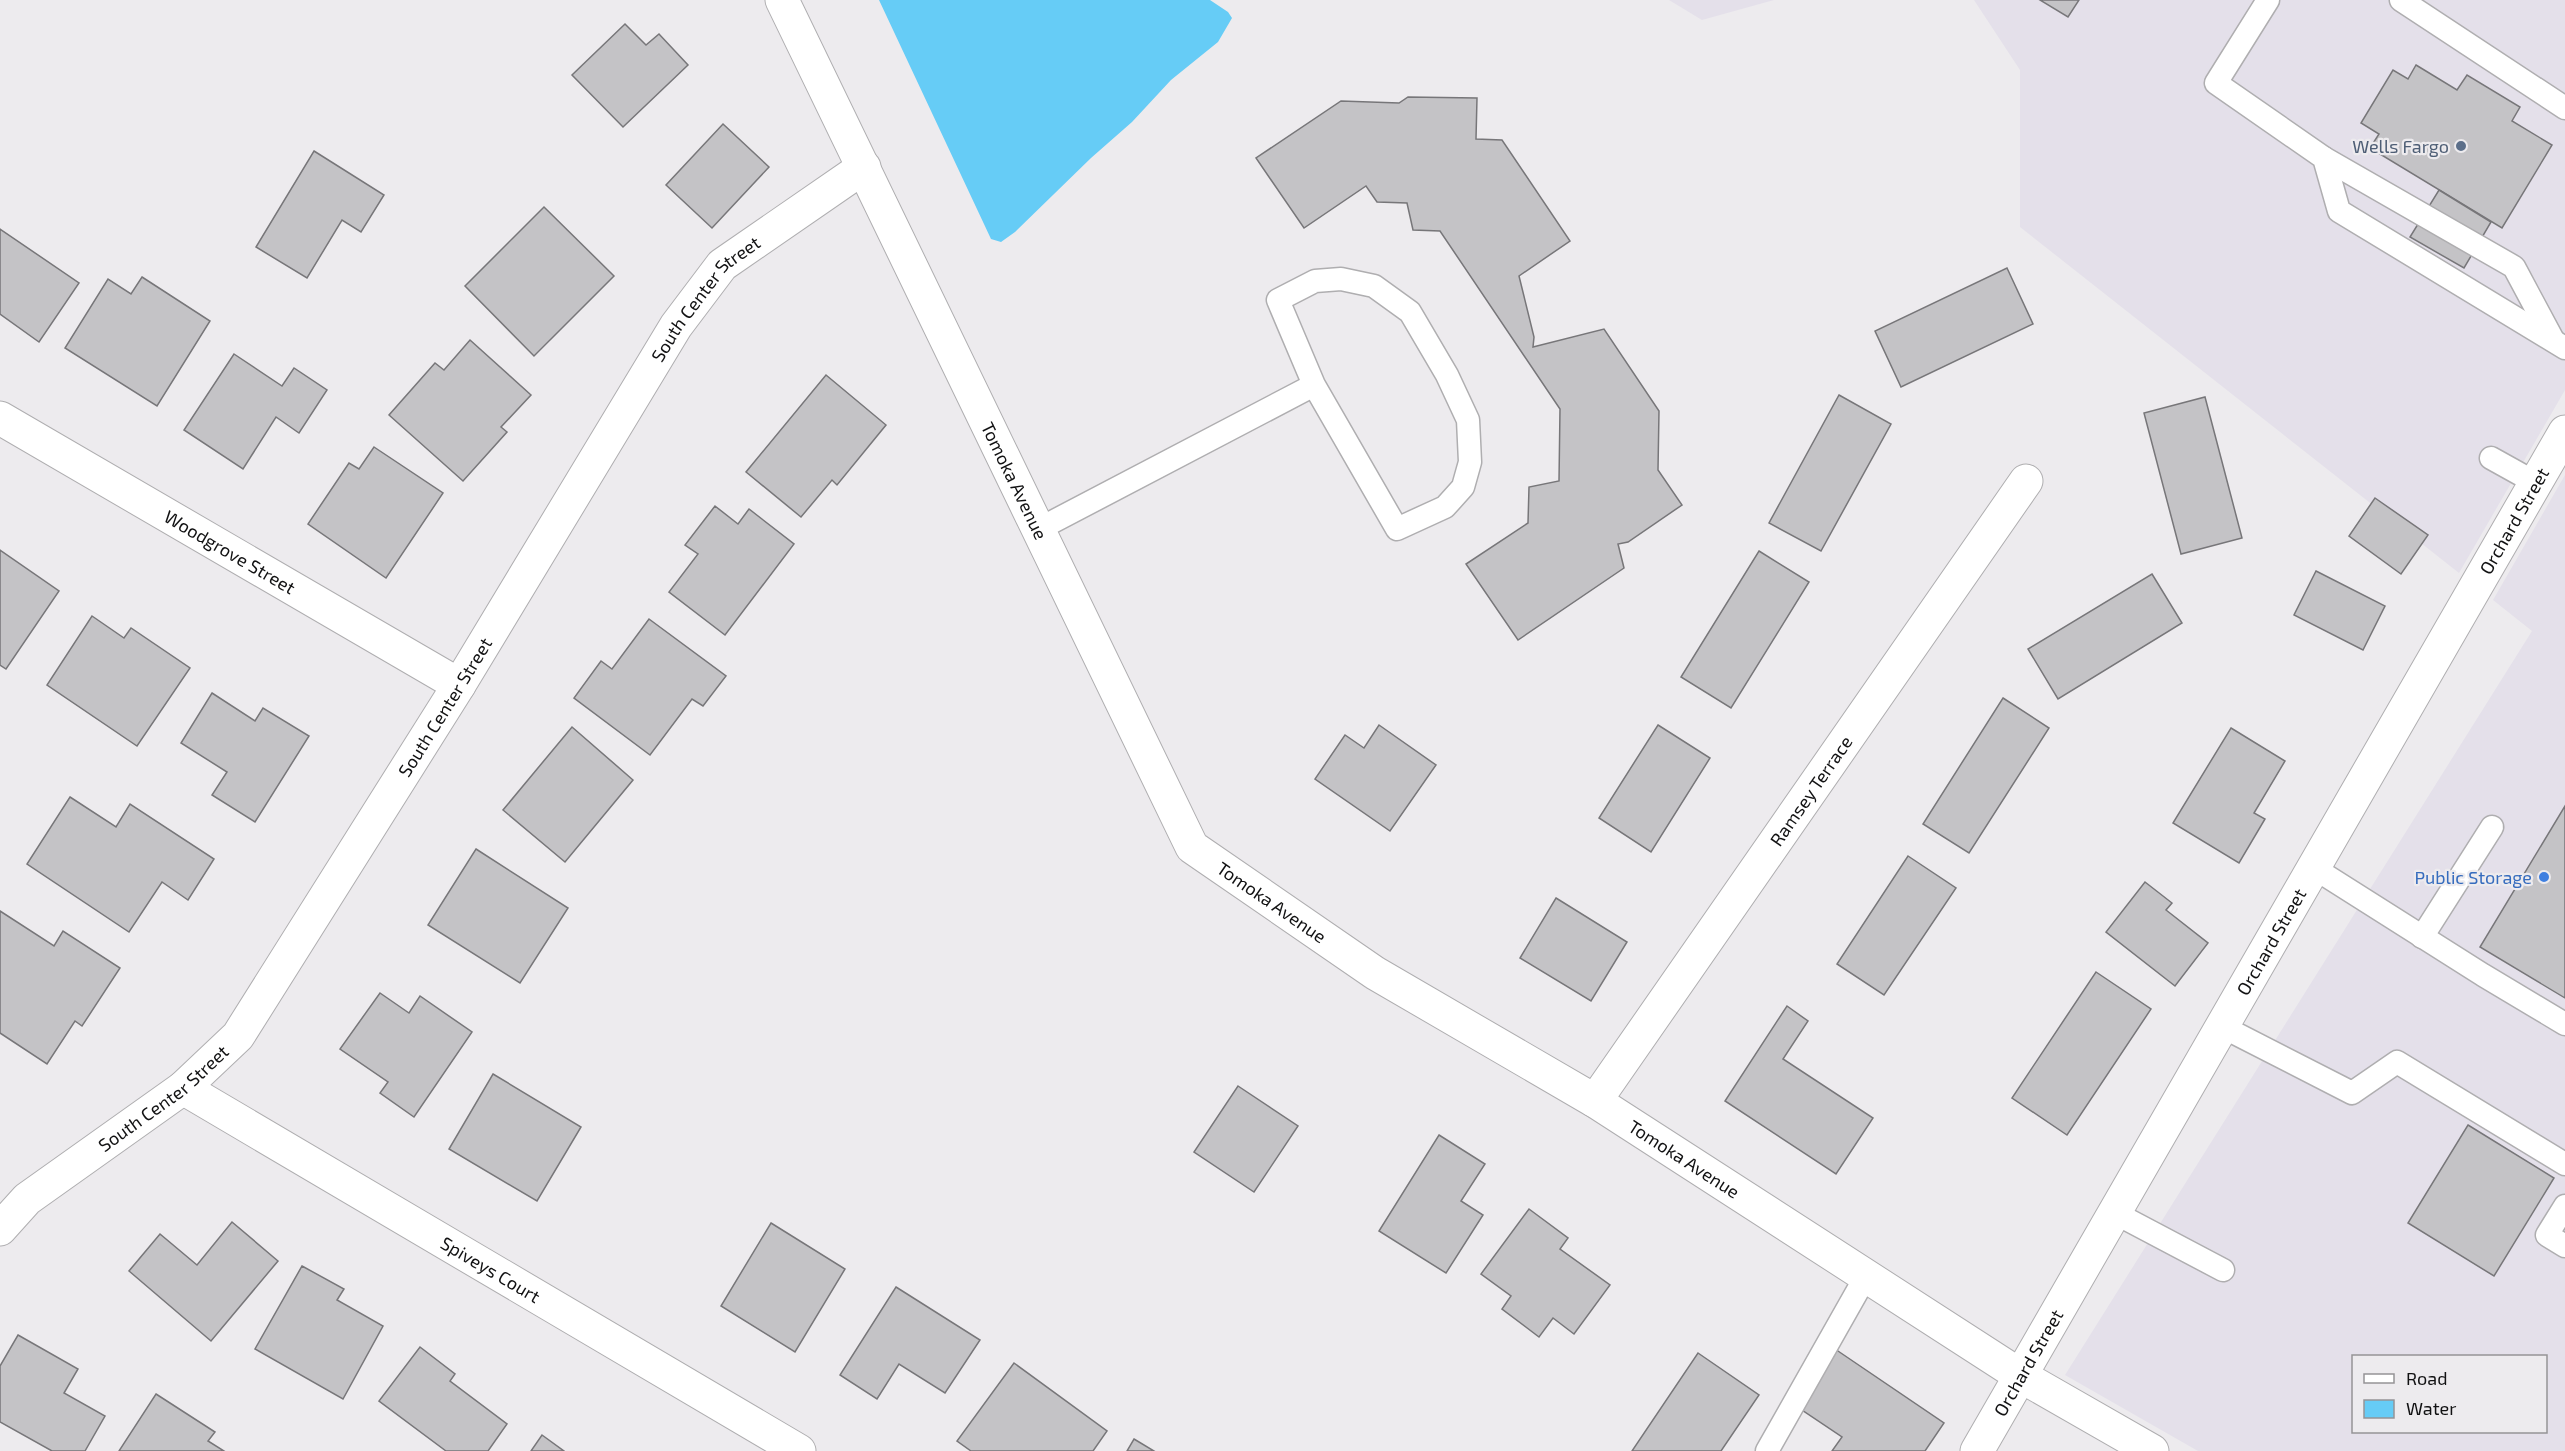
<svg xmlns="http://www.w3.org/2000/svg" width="2565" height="1451" font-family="'Exo 2',sans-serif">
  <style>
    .built { fill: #e4e0ea; fill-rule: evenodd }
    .water { fill: #66ccf6 }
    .building { fill: #c4c3c6; stroke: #777679; stroke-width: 1.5 }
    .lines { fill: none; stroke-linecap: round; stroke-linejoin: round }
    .service-casing { stroke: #afaeb0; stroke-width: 25 }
    .minor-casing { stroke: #afaeb0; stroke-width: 35 }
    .tertiary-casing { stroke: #afaeb0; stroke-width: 35 }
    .service { stroke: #fff; stroke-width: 22 }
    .minor { stroke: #fff; stroke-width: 33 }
    .tertiary { stroke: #fff; stroke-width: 33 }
    .service-dot { fill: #5c6f8a; stroke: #edebee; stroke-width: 2 }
    .shop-dot { fill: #3f7fe0; stroke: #edebee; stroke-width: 2 }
    .labels { text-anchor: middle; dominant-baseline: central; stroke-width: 4.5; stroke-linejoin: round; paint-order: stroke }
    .service-label { font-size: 18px; fill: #4e5e75; stroke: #edebee; text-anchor: end }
    .street-label { font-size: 18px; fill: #121213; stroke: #edebee }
    .shop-label { font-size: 18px; fill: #366cbe; stroke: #edebee; text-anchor: end }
  </style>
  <rect width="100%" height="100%" fill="#edebee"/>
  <!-- built -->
  <g class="built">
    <path d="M1669,0H1774L1702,20Z"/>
    <path d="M1974,0H2565V390L2459,573L2020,227V70Z"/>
    <path d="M2565,475V1451H2198L2065,1375L2532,631L2493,600ZM2354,1356H2546V1432H2354Z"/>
  </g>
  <!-- water -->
  <path class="water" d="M879,0H1210L1228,12L1232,18L1218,42L1171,80L1132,122L1091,158L1015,232L1001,242L991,239Z"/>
  <!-- building -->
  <g class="building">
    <path d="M2040,0H2079L2068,17Z"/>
    <path d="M625,24L646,45L659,34L688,65L623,127L572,75Z"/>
    <path d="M2416,65L2457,90L2467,75L2520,107L2512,121L2552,145L2502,228L2370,148L2379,134L2361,123L2393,70L2408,79Z"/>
    <path d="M1408,97L1477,98L1476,139L1502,140L1570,241L1519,276L1534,337L1533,347L1604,329L1659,411L1658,470L1682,505L1628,542L1618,544L1624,568L1518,640L1466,564L1528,523L1529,487L1559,481L1560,409L1440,231L1413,230L1407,203L1377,202L1366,186L1304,228L1256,158L1341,101L1399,103Z"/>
    <path d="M723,124L769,167L712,228L666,185Z"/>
    <path d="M314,151L384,195L361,232L342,220L307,278L256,247Z"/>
    <path d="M2439,190L2491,222L2464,268L2410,237Z"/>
    <path d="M544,207L614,276L534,356L465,286Z"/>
    <path d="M0,229L79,283L39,342L0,314Z"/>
    <path d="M2007,268L2033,324L1901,387L1875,331Z"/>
    <path d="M142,277L210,321L157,406L65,348L108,279L131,294Z"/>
    <path d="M470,340L531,395L501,427L507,432L463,481L389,415L435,363L444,370Z"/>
    <path d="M234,354L282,386L294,368L327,390L299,433L276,417L243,469L184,430Z"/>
    <path d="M826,375L886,425L837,485L832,480L801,517L746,472Z"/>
    <path d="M1839,395L1891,424L1821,551L1769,523Z"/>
    <path d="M2205,397L2242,538L2181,554L2144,413Z"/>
    <path d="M374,447L443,493L386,578L308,524L349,463L359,469Z"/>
    <path d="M2375,498L2428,535L2401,574L2349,536Z"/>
    <path d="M715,506L738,524L749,509L794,544L725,635L669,592L698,554L685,545Z"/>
    <path d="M0,550L59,591L6,669L0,665Z"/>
    <path d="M1759,551L1809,582L1731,708L1681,677Z"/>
    <path d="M2316,571L2385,606L2363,650L2294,615Z"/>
    <path d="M2152,574L2182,623L2058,699L2028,649Z"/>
    <path d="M92,616L124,638L131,628L190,668L137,746L47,685Z"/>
    <path d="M649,619L726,676L703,706L692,699L650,755L574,698L601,661L612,669Z"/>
    <path d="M212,693L255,721L263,708L309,736L255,822L212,795L227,772L181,743Z"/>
    <path d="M2003,698L2049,728L1969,853L1923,824Z"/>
    <path d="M1379,725L1436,765L1390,831L1315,779L1345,735L1364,748Z"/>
    <path d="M1658,725L1710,758L1651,852L1599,818Z"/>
    <path d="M572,727L633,780L565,862L503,810Z"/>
    <path d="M2231,728L2285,761L2254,813L2265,819L2239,863L2173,823Z"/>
    <path d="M70,797L116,827L130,804L214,859L188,900L162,882L129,932L27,864Z"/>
    <path d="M2565,806V998L2480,947Z"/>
    <path d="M476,849L568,908L520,983L428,925Z"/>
    <path d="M1908,856L1956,888L1884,995L1837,964Z"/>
    <path d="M2145,882L2172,903L2166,910L2208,943L2175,986L2106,932Z"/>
    <path d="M1556,898L1627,942L1591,1001L1520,958Z"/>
    <path d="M0,911L54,946L63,931L120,968L82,1026L75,1021L47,1064L0,1033Z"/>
    <path d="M2096,972L2151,1009L2067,1135L2012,1098Z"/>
    <path d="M380,993L409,1013L420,996L472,1032L414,1117L380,1093L388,1082L340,1049Z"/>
    <path d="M1787,1006L1808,1021L1783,1059L1873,1118L1836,1174L1725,1101Z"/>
    <path d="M493,1074L581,1127L537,1201L449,1149Z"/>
    <path d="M1238,1086L1298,1126L1254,1192L1194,1152Z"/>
    <path d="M2468,1125L2554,1178L2494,1276L2408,1223Z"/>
    <path d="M1439,1135L1485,1164L1461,1201L1483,1215L1446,1273L1379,1231Z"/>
    <path d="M1529,1209L1568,1238L1560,1249L1610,1285L1574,1334L1553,1318L1539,1337L1502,1309L1511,1296L1481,1274Z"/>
    <path d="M232,1222L278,1261L211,1341L129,1271L160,1234L197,1265Z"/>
    <path d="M771,1223L845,1269L795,1352L721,1306Z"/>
    <path d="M302,1266L344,1289L337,1300L383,1326L343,1399L255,1349Z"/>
    <path d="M896,1287L980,1340L945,1393L899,1364L877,1399L840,1375Z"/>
    <path d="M18,1335L78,1369L64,1393L105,1416L85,1451H52L0,1422V1366Z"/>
    <path d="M420,1347L455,1374L450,1381L507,1424L488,1451H446L379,1401Z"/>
    <path d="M1835,1349L1944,1423L1925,1451H1832L1842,1437L1796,1406Z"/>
    <path d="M1698,1353L1759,1395L1721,1451H1632Z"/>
    <path d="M1014,1363L1107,1431L1093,1451H971L957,1441Z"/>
    <path d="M156,1394L215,1432L208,1441L224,1451H119Z"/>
    <path d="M542,1435L564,1451H531Z"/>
    <path d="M1134,1439L1154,1451H1127Z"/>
  </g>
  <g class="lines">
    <defs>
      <g id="service">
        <path d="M2268,0L2216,83L2324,158L2339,211L2565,348"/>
        <path d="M2401,0L2565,108"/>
        <path d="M2324,158L2514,267L2553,340"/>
        <path d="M2491,458L2536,483"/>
        <path d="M1039,529L1314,385L1278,300L1315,281L1341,279L1374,286L1410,312L1447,375L1468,420L1470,462L1463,487L1445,507L1397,529L1314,385"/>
        <path d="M2314,868L2483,975L2565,1024"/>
        <path d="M2422,937L2492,827"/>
        <path d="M2223,1027L2352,1093L2397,1062L2565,1164"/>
        <path d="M2565,1206L2547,1235L2565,1246"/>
        <path d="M2115,1213L2223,1270"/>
        <path d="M1767,1451L1866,1276"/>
      </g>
      <g id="minor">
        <path id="s1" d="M782,0L1192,847L1375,973L1595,1101L2021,1376L2152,1451"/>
        <path id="s2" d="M0,418L459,685"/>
        <path id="s3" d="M183,1088L799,1451"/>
        <path id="s4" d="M1595,1101L2026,481"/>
        <path id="s5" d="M0,1229L27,1199L183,1088L238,1036L459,685L676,326L722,265L864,167"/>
      </g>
      <g id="tertiary">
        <path id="s6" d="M1977,1451L2565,432"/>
      </g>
    </defs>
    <!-- service casing -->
    <use href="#service" class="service-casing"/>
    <!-- minor casing -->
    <use href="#minor" class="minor-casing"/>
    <!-- tertiary casing -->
    <use href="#tertiary" class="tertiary-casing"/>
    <!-- service -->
    <use href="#service" class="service"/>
    <!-- minor -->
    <use href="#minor" class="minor"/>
    <!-- tertiary -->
    <use href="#tertiary" class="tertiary"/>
  </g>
  <!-- markers -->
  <circle class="service-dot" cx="2461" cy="146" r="6"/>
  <circle class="shop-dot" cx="2544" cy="877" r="6"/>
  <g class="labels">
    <!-- service labels -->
    <g class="service-label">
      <text x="2449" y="146">Wells Fargo</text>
    </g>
    <!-- street labels -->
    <g class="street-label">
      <text stroke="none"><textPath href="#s5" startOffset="1182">South Center Street</textPath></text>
      <text stroke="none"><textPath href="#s1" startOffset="534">Tomoka Avenue</textPath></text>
      <text stroke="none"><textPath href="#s6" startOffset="1074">Orchard Street</textPath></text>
      <text stroke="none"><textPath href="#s2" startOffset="266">Woodgrove Street</textPath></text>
      <text stroke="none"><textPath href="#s5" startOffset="696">South Center Street</textPath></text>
      <text stroke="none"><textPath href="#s4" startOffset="378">Ramsey Terrace</textPath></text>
      <text stroke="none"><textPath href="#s1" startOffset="1038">Tomoka Avenue</textPath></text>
      <text stroke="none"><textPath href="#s6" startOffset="588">Orchard Street</textPath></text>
      <text stroke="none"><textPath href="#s5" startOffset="210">South Center Street</textPath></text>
      <text stroke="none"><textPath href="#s1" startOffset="1524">Tomoka Avenue</textPath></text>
      <text stroke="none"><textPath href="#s3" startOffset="357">Spiveys Court</textPath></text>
      <text stroke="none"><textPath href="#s6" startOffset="102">Orchard Street</textPath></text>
    </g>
    <!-- shop labels -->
    <g class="shop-label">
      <text x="2532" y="877">Public Storage</text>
    </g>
  </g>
  <!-- legend -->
  <rect x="2352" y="1355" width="195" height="78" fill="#edebee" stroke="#959496" stroke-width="1.5"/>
  <rect x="2364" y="1374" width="30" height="9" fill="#ffffff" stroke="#959496" stroke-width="1.5"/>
  <text x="2406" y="1385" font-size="18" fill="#121213">Road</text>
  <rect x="2364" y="1400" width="30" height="18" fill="#66ccf6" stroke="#959496" stroke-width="1.5"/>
  <text x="2406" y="1415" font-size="18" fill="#121213">Water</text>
</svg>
